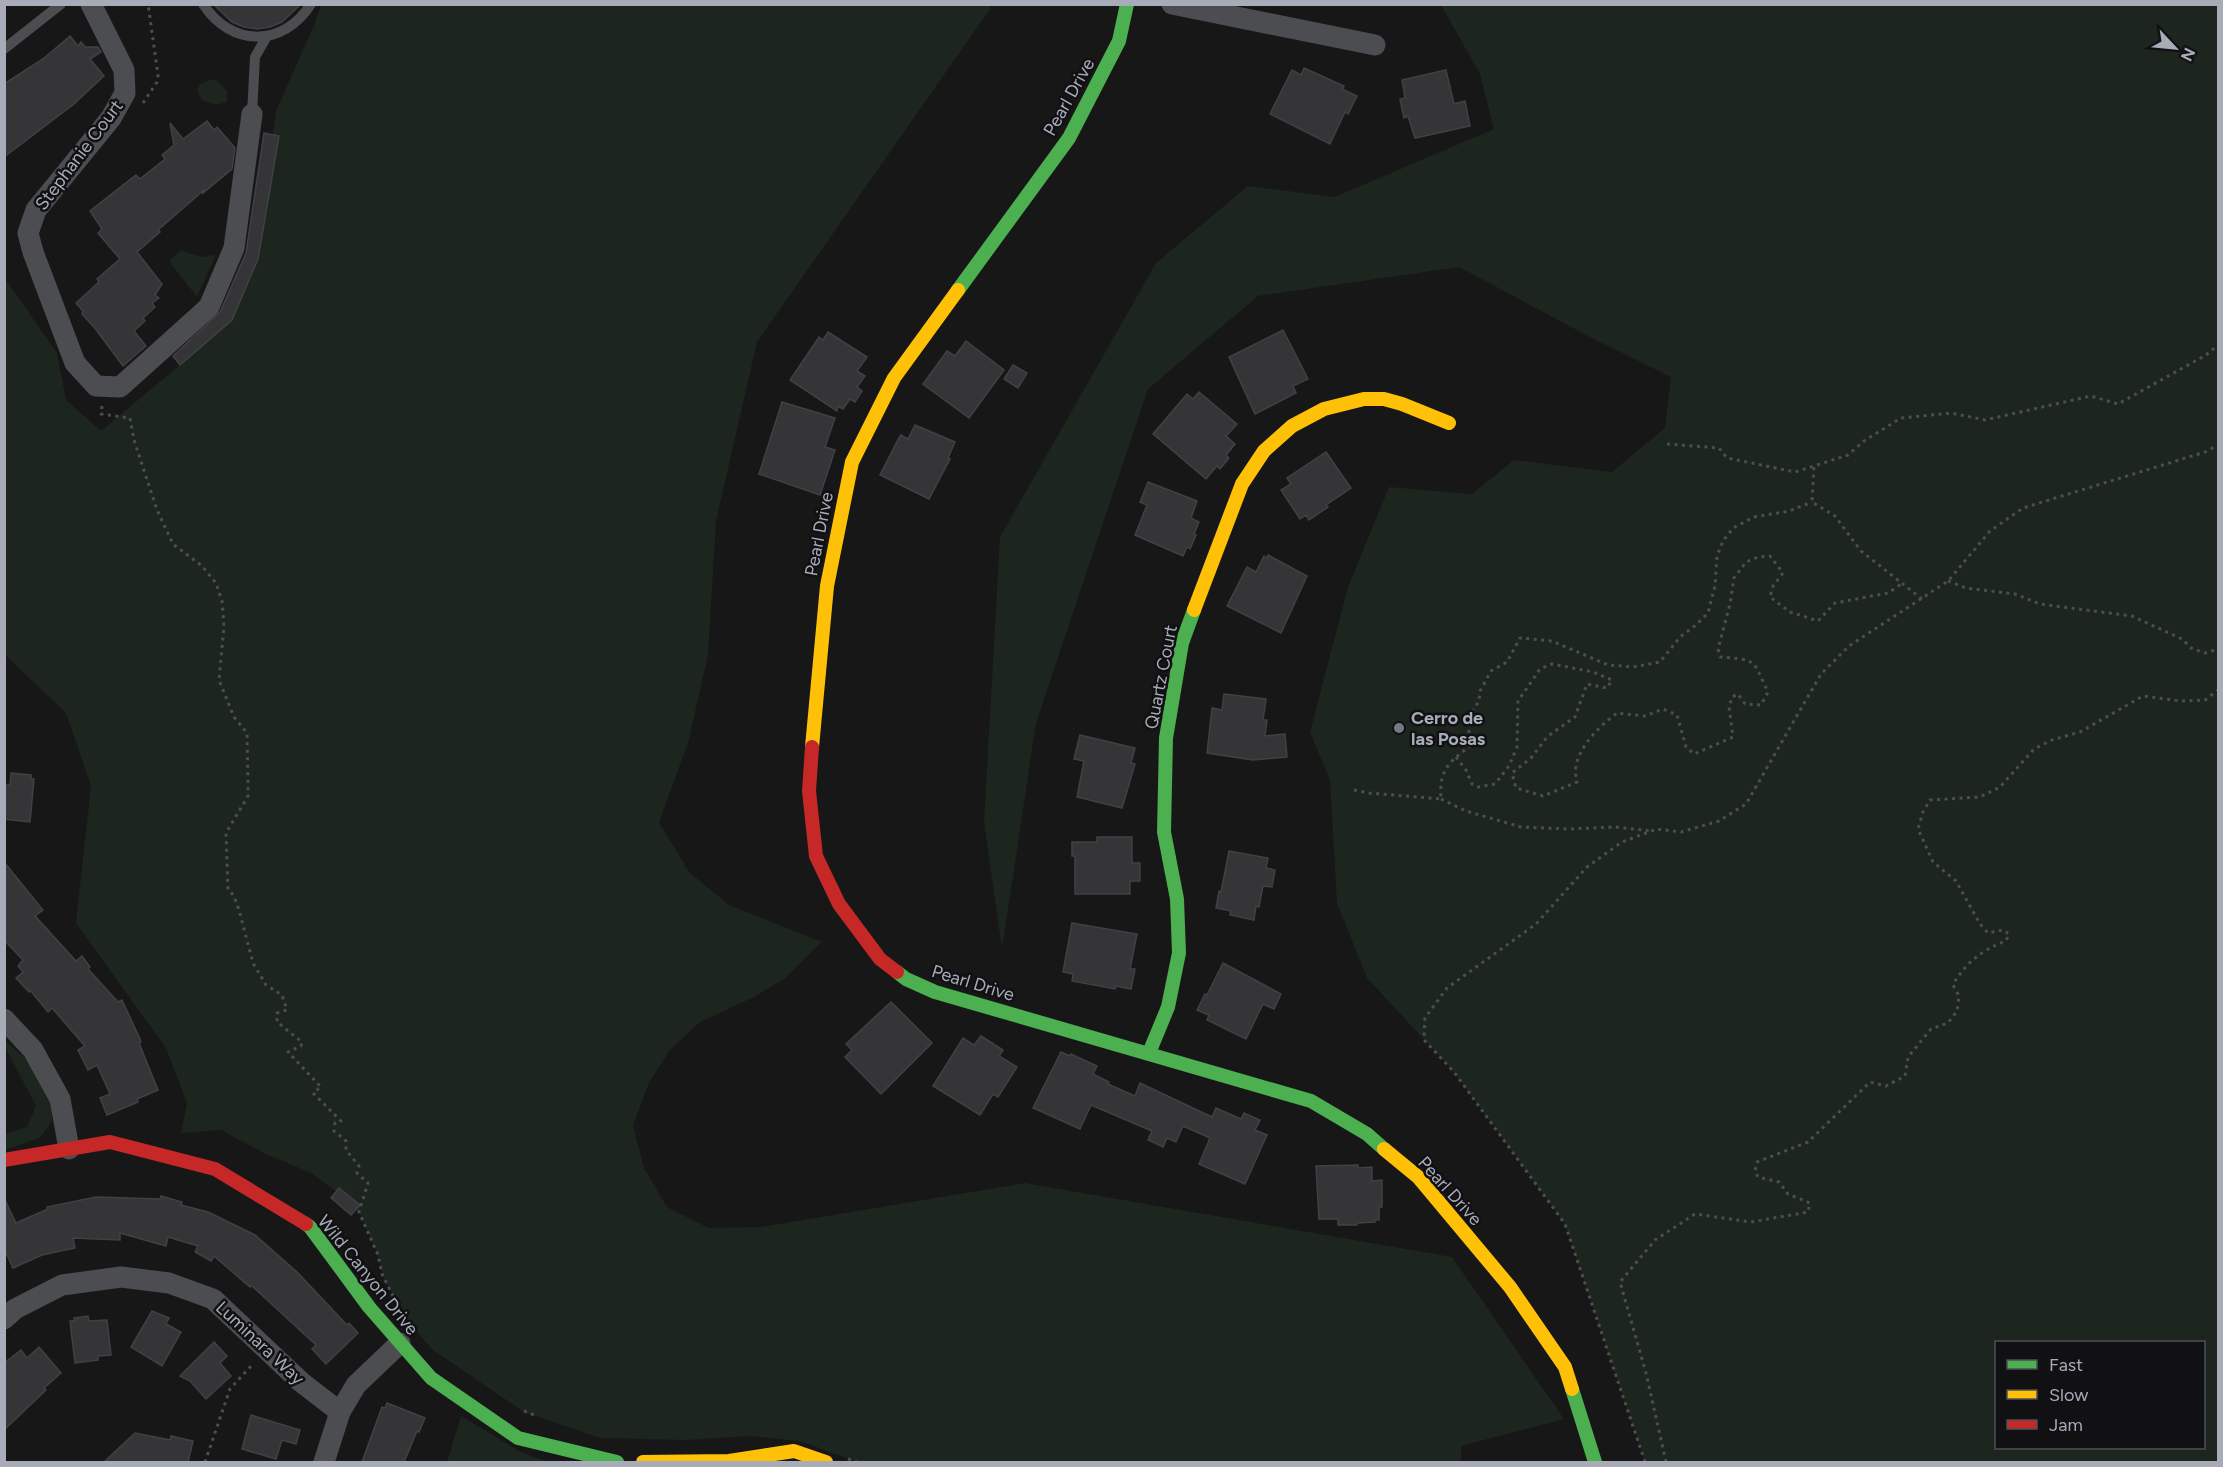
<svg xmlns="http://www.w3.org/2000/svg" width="2223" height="1467" font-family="Figtree,sans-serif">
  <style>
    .green { fill: #1d251f; fill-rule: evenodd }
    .building { fill: #353537; stroke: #404143; stroke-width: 1.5 }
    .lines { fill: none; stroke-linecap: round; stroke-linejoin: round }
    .path { stroke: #4d4e52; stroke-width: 3; stroke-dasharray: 3 4.5; stroke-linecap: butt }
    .lane { stroke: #4b4d50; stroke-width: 10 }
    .street { stroke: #4b4d50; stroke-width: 21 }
    .fast { stroke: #4caf50; stroke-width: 14 }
    .slow { stroke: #ffc107; stroke-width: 14 }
    .jam { stroke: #c62828; stroke-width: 14 }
    .poi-dot { fill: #757880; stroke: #111113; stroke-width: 2 }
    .labels { text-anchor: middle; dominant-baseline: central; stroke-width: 5; stroke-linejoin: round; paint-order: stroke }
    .street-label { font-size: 18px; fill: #a8acb9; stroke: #111113 }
    .poi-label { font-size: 18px; font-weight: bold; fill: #a8acb9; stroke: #111113; text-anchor: start }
  </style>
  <rect width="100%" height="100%" fill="#171717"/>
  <!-- green -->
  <g class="green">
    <path d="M321,5H990V9L757,342L716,521L708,655L688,743L659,822L689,872L729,905L822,942L785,978L756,996L700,1022L670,1050L649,1083L633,1125L644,1168L667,1207L709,1228L761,1227L1025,1183L1452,1257L1564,1419L1461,1446V1462H857L800,1441L750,1436L687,1440L600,1438L524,1412L433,1350L405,1319L382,1274L378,1255L359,1212L333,1189L311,1173L266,1154L221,1130L181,1133L187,1103L166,1048L76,923L91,786L66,713L5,655L4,277L57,353L66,400L101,431L225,327L255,265L276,111L315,23Z"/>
    <path d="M1441,5H2218V1462H1645L1565,1224L1454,1072L1367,978L1337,903L1330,780L1310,732L1348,587L1389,487L1472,494L1514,460L1612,472L1665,428L1671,377L1588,336L1459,267L1258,296L1148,389L1036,723L1002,949L984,822L1000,537L1156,263L1248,186L1335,197L1494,129L1480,74ZM1996,1342H2204V1448H1996Z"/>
    <path d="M210,80H216L227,91V102L216,105L202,100L197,90L200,84Z"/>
    <path d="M181,250L200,257L216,255L197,297L169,261Z"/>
    <path d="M5,1041L31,1063L51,1104L52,1120L41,1137L5,1150L4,1134L27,1127L36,1106L5,1047Z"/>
    <path d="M461,1416L521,1452L548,1462H447Z"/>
  </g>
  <!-- building -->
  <g class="building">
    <path d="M213,4H301L282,22L270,27L257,29L244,27L232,22Z"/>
    <path d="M70,36L78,46L81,42L85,47H98L101,52L90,59L104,76L74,104L4,157V84L43,59Z"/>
    <path d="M1304,68L1344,86L1342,89L1357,96L1348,114L1345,112L1330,144L1270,114L1292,70L1301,75Z"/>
    <path d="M1446,70L1454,104L1465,101L1470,126L1415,138L1408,116L1404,118L1400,99L1405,98L1402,80Z"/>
    <path d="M207,121L214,130L217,127L235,148L232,169L203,193L204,190L158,230L160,232L137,252L162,284L155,295L159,298L152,303L155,307L143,318L145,321L134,331L146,346L123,366L94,327L82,314L83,311L76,303L99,282L97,279L120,259L98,233L102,229L90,211L136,175L140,179L165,159L162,155L174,145L170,123L183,139Z"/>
    <path d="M264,133L279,136L258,259L232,320L180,365L173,356L220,312L246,253Z"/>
    <path d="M1283,330L1308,379L1293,386L1296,393L1255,414L1229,357Z"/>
    <path d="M828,332L867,357L857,371L865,376L857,387L862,391L855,402L850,399L843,409L838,406L837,411L790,380L819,337L823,340Z"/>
    <path d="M966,341L1004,370L969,418L923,384L947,351L955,356Z"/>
    <path d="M1013,365L1027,373L1018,388L1004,379Z"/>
    <path d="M1199,392L1237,424L1226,436L1235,444L1226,455L1229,458L1220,469L1217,466L1206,479L1153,434L1187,394L1193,399Z"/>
    <path d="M782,402L835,418L825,447L835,450L820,495L759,474Z"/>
    <path d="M915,425L955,442L948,458L950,459L929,499L880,475L899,438L901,435L908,439Z"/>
    <path d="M1326,452L1351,488L1326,505L1328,507L1309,520L1306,515L1300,519L1281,490L1291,484L1287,478Z"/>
    <path d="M1148,482L1197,501L1191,518L1199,522L1194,534L1196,535L1190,549L1187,547L1183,556L1135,535L1147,505L1140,502Z"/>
    <path d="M1268,555L1307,576L1281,633L1227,606L1247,567L1256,572L1264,556L1267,558Z"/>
    <path d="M1224,694L1266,699L1263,720H1267L1265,736L1285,734L1287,757L1253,760L1207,753L1212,708L1222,710Z"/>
    <path d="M1080,735L1135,748L1131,763L1135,764L1122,808L1077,797L1084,761L1074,759Z"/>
    <path d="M11,773L31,775V779H34L30,822L4,819V785H10Z"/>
    <path d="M1097,837H1132V863H1140V881H1130V894H1075V856H1072V842H1097Z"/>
    <path d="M1229,851L1268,858L1266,868L1275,870L1272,887L1263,886L1259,907L1256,906L1254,920L1230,915L1231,911L1216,908L1219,891L1221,892Z"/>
    <path d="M4,862L43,910L35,916L76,961L82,956L90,967L88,969L118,1002L122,1000L140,1039L141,1042L139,1043L158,1090L137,1099L138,1102L107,1115L100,1098L110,1094L97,1065L88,1070L78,1050L85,1046L52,1008L48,1012L30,990L29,992L16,978L23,972L18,966L23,960L4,940Z"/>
    <path d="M1072,923L1137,934L1130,969H1135L1131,989L1116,986L1115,989L1072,981L1073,974L1063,972Z"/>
    <path d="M1223,963L1281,994L1274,1009L1263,1004L1246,1039L1207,1020L1209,1015L1197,1010L1205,994L1207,995Z"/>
    <path d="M891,1002L932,1043L881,1094L845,1057L852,1050L846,1044Z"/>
    <path d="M981,1036L1003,1050L999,1056L1017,1067L998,1097L993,1094L980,1115L933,1086L963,1038L974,1045Z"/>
    <path d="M1061,1052L1070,1056L1071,1054L1097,1066L1093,1074L1109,1082L1108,1084L1135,1096L1140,1083L1212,1117L1216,1108L1241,1119L1244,1113L1260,1120L1255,1130L1267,1135L1245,1184L1199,1164L1210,1138L1183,1126L1176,1142L1167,1138L1163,1147L1148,1140L1152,1131L1091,1105L1080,1129L1033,1108Z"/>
    <path d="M1358,1165V1168L1372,1167V1181L1382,1180V1207H1379V1220H1375V1222L1357,1223V1225H1338V1219H1319L1316,1166Z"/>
    <path d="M339,1188L360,1205L351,1215L331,1198Z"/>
    <path d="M161,1196L182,1202L181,1205L208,1212L255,1235L297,1272L347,1325L349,1323L358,1333L326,1364L312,1349L316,1345L251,1285L250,1287L214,1256L211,1261L195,1252L198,1246L168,1237L166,1246L120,1233V1240L73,1238L75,1248L42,1255L13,1268L4,1248V1198L16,1223L48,1209L47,1207L96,1197L160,1199Z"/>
    <path d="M152,1311L169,1318L166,1324L181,1332L162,1366L131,1347Z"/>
    <path d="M88,1316L89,1321L107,1320L111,1355L98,1356V1360L75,1363L70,1321H75L74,1318Z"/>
    <path d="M214,1342L227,1356L220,1363L231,1376L206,1399L190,1381L180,1376Z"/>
    <path d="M39,1347L61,1373L44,1388L46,1390L4,1430V1363L21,1350L27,1358Z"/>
    <path d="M387,1403L425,1418L419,1432L417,1431L404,1462H362L382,1407L385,1408Z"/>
    <path d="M251,1415L300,1430L296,1444L282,1440L276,1459L242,1449Z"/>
    <path d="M135,1433L170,1440L171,1436L193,1441L188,1462H104Z"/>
  </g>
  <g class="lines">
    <!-- path -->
    <g class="path">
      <path d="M143,103L157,82L158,75L148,4"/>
      <path d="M102,406L101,414L130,418L134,440L157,510L173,544L202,566L216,583L222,601L224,626L219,680L234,717L247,733L248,783V796L226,833L228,889L234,896L239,910L253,963L266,985L282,995L287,1010L277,1013V1022L302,1042L301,1046L288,1052L321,1087L313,1093L341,1121L335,1123L334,1131L346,1141V1150L359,1166L357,1173L368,1183L359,1212L378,1255L382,1274L394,1298"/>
      <path d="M1667,444L1719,448L1727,458L1795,472L1814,466"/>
      <path d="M1948,581L1966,588L2015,594L2040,604L2132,616L2182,639L2191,648L2205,653L2218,649"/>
      <path d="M1922,599L1861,551L1835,516L1812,502L1814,466L1848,455L1864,441L1901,418L1951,413L1985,420L2091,396L2118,404L2206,355L2218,345"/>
      <path d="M1456,757L1466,770L1472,784L1478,787L1495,784L1509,766L1517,747L1518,701L1540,669L1552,664L1593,672L1612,680L1607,688L1587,684L1575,717L1548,736L1531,758L1512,773L1516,788L1543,796L1577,782C1569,755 1597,728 1617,713L1645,716L1663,709L1677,715L1686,747L1694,754L1733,737L1729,707L1732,697L1738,694L1745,704L1761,705L1768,692C1752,659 1758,660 1720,657L1718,649L1730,604L1734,578L1746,562L1758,557L1770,556L1783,573L1773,586L1770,597L1790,612L1818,621L1835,603L1888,593L1903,583"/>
      <path d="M1354,790L1369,793L1441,799C1439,770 1448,763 1470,746L1468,718L1479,701L1480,691L1491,671L1507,662L1520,638L1552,641L1608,665L1633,667L1660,662L1680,637L1696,625L1708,613L1715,586L1717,556L1723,541L1733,528L1754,517L1789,511L1812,502"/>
      <path d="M1441,799L1466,811L1521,827L1569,829L1615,827L1652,831"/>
      <path d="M524,1411L537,1416"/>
      <path d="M848,1459L857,1462"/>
      <path d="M205,1462L230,1389L253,1364"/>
      <path d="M1645,1462L1565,1224L1454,1072L1424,1040L1425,1018L1447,988L1536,924L1587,867L1622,842L1657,829L1681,832L1719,821L1746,804L1821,674L1849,646L1948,581L1990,531L2023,508L2205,452L2218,445"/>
      <path d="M1666,1462L1646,1373L1620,1282L1655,1240L1695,1214L1751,1222L1808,1212L1810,1203L1788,1194L1779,1182L1758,1177L1755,1171L1757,1162L1808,1142L1870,1082L1886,1086L1905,1076L1908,1057L1931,1029L1948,1023L1957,1011L1959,996L1953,985C1964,964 1983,949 2006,941L2009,934L2003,930L1988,933L1980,924L1956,881L1933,862L1918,829L1923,812L1930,800L1980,797L2000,787L2034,749L2052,740L2080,732L2143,696L2181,701L2205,700L2218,690"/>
    </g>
    <!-- lane -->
    <g class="lane">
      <path d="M203,4C231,47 283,48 311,4"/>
      <path d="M4,49L61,4"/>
      <path d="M252,114L255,57L267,36"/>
    </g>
    <!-- street -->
    <g class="street">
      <path d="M91,4L124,70L125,93L111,118L36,210L28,233L33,252L75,363L96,386L120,387L209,307L234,248L252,114"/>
      <path d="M1172,4L1375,45"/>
      <path d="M4,1019L33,1050L60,1099L69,1149"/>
      <path d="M4,1319L15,1309L62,1285L121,1277L169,1283L213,1299L301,1382L340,1412"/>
      <path d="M324,1462L340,1412L356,1385L400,1343"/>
    </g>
    <!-- fast -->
    <g class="fast">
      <path d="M958,290L1069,138L1119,41L1127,4"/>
      <path d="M897,972L906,979L935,992L1311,1101L1367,1134L1384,1149"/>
      <path d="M1149,1053L1168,1007L1179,953L1177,899L1164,832L1166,738L1182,643L1194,610"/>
      <path d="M306,1224L310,1227L369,1307L431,1378L518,1438L617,1462"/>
      <path d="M1572,1389L1595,1462"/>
    </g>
    <!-- slow -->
    <g class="slow">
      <path d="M1194,610L1242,484L1264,451L1292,426L1324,409L1364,399H1384L1402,404L1449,423"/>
      <path d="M812,747L827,586L852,462L894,378L958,290"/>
      <path d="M1384,1149L1418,1177L1510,1287L1565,1367L1572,1389"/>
      <path d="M643,1462L729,1461L794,1451L826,1462"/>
    </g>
    <!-- jam -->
    <g class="jam">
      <path d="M812,747L809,791L816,856L839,904L880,959L897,972"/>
      <path d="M4,1160L110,1142L215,1169L306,1224"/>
    </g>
  </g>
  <!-- markers -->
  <circle class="poi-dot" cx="1399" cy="728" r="6"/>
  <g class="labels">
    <!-- street labels -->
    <g class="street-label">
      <text transform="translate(1069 97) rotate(-61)">Pearl Drive</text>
      <text transform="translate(79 155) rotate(-53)">Stephanie Court</text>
      <text transform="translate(819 534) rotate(-79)">Pearl Drive</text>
      <text transform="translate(1161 677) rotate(-79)">Quartz Court</text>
      <text transform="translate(973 983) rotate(17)">Pearl Drive</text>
      <text transform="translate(1450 1191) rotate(48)">Pearl Drive</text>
      <text transform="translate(368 1275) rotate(51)">Wild Canyon Drive</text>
      <text transform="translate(260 1343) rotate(43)">Luminara Way</text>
    </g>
    <!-- poi labels -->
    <g class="poi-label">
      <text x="1411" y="718">Cerro de<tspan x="1411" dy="21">las Posas</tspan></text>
    </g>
  </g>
  <!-- border -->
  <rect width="2223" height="1467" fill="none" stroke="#a8acb9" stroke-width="12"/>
  <!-- legend -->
  <rect x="1995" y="1341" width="210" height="108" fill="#111113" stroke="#4d4f55" stroke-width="1.5"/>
  <rect x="2007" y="1360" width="30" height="9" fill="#4caf50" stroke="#4d4f55" stroke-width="1.5"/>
  <text x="2049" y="1371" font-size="18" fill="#a8acb9">Fast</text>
  <rect x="2007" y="1390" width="30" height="9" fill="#ffc107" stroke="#4d4f55" stroke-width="1.5"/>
  <text x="2049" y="1401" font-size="18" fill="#a8acb9">Slow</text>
  <rect x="2007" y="1420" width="30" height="9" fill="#c62828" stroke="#4d4f55" stroke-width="1.5"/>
  <text x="2049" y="1431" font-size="18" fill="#a8acb9">Jam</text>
  <!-- north arrow -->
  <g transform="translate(2175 48) rotate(116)" stroke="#111113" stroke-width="4.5" paint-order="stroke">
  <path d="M0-4.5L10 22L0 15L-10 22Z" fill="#a8acb9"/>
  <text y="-9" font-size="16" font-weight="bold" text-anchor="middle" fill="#a8acb9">N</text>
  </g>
</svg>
